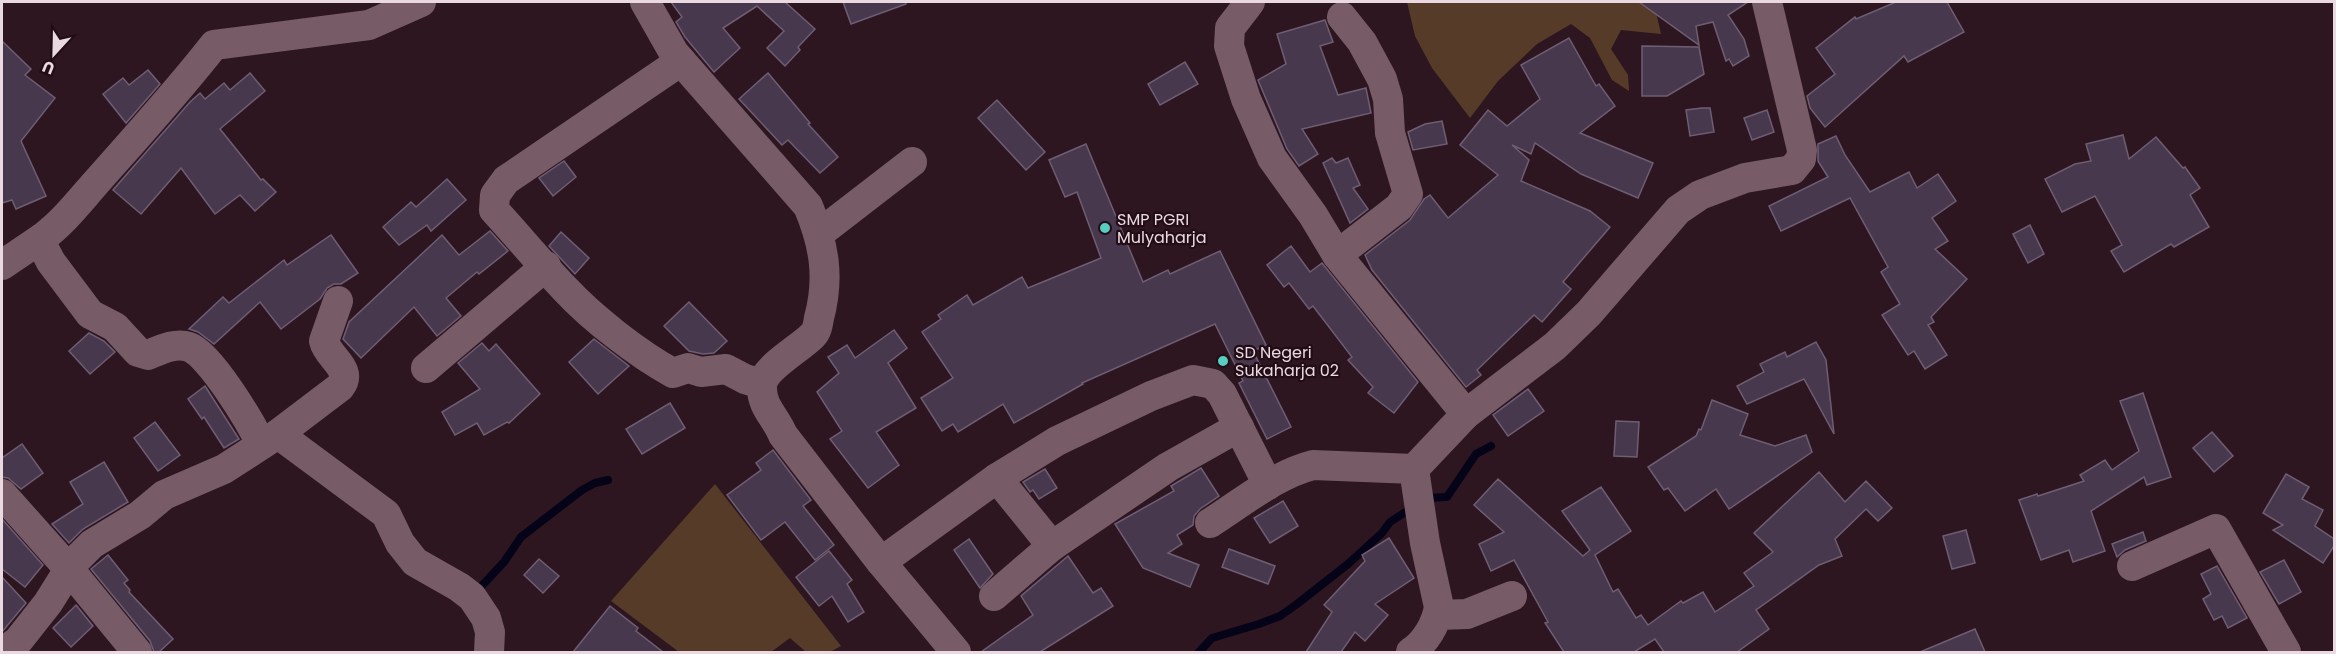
<svg xmlns="http://www.w3.org/2000/svg" width="2336" height="654" font-family="Poppins,sans-serif">
  <style>
    .forest { fill: #563c28 }
    .lines { fill: none; stroke-linecap: round; stroke-linejoin: round }
    .stream { stroke: #050317; stroke-width: 8 }
    .building { fill: #48384d; stroke: #6e5d73; stroke-width: 1.5 }
    .minor { stroke: #775b66; stroke-width: 30 }
    .poi-dot { fill: #58cec0; stroke: #220d17; stroke-width: 2 }
    .labels { text-anchor: middle; dominant-baseline: central; stroke-width: 4.5; stroke-linejoin: round; paint-order: stroke }
    .poi-label { font-size: 16px; fill: #ead9e0; stroke: #220d17; text-anchor: start }
  </style>
  <rect width="100%" height="100%" fill="#2d1620"/>
  <!-- forest -->
  <g class="forest">
    <path d="M1407,2H1639L1656,12L1661,34L1621,30L1611,49L1628,75L1629,91L1612,80L1590,38L1571,24L1537,44L1498,81L1470,118L1432,68L1415,36Z"/>
    <path d="M715,484L841,646L830,652H806L790,638L771,652H679L611,601Z"/>
  </g>
  <g class="lines">
    <!-- stream -->
    <g class="stream">
      <path d="M1426,498L1447,497L1476,454L1491,446"/>
      <path d="M476,592L504,562L521,537L582,490L595,483L608,480"/>
      <path d="M1199,652L1212,638L1259,624L1280,616L1297,604L1348,564L1382,533L1390,522L1407,511"/>
    </g>
  </g>
  <!-- building -->
  <g class="building">
    <path d="M671,2H785L815,29L798,47L800,50L785,66L767,48L784,31L757,6L723,28L740,48L714,72L685,37L676,22L682,17Z"/>
    <path d="M843,2H906V4L851,24Z"/>
    <path d="M1639,2H1748L1728,15L1744,39L1749,56L1733,66L1729,59L1726,61L1713,22L1696,26L1699,45Z"/>
    <path d="M1896,2H1947L1964,32L1908,62L1904,56L1825,127L1810,108L1807,96L1835,74L1816,48L1855,17L1856,19Z"/>
    <path d="M1325,20L1333,42L1320,46L1338,95L1366,88L1371,113L1302,129L1318,154L1299,166L1287,149L1258,80L1286,64L1277,34Z"/>
    <path d="M1569,38L1596,86L1599,84L1615,106L1580,133L1653,163L1638,198L1581,174L1535,143L1531,154L1512,145L1529,160L1521,181L1590,211L1610,227L1563,282L1571,289L1542,322L1534,315L1477,370L1481,375L1466,387L1372,270L1365,255L1410,220L1424,199L1430,195L1448,218L1498,175L1460,145L1488,110L1507,126L1540,99L1521,65Z"/>
    <path d="M2,41L31,69L25,75L55,98L21,141L46,196L16,209L12,200L2,203Z"/>
    <path d="M1642,46L1699,47L1704,74L1667,96H1642Z"/>
    <path d="M1185,62L1198,84L1160,105L1148,84Z"/>
    <path d="M148,70L160,84L126,123L103,94L123,78L129,85Z"/>
    <path d="M250,73L265,91L220,129L261,180L263,179L276,192L255,211L240,195L215,214L181,168L141,214L113,190L190,102L200,93L205,99L224,83L230,90Z"/>
    <path d="M768,73L810,123L808,124L838,157L820,173L788,140L782,145L739,99Z"/>
    <path d="M997,100L1045,152L1026,170L978,118Z"/>
    <path d="M1702,108H1710L1714,132L1690,136L1686,110Z"/>
    <path d="M1767,110L1774,132L1752,140L1744,118Z"/>
    <path d="M1442,121L1447,144L1413,150L1408,132L1425,124Z"/>
    <path d="M2123,135L2129,159L2156,137L2183,168L2185,167L2200,188L2190,195L2209,227L2174,247L2171,244L2124,272L2111,251L2122,245L2095,196L2062,212L2045,179L2075,164L2091,161L2086,144Z"/>
    <path d="M1836,136L1845,155L1870,192L1909,172L1917,188L1938,174L1956,201L1932,218L1948,241L1935,249L1967,279L1931,317L1934,322L1928,325L1947,355L1925,369L1914,351L1908,355L1882,315L1900,304L1881,272L1888,267L1850,198L1781,231L1769,206L1828,177L1818,161V144Z"/>
    <path d="M1086,144L1143,282L1168,270L1170,274L1220,251L1266,345L1253,351L1291,427L1267,439L1239,383L1243,381L1215,324L1082,383L1083,384L1014,423L1003,404L958,432L953,424L942,431L921,398L953,378L922,332L941,319L938,315L967,295L973,305L1022,277L1028,288L1101,258L1077,192L1065,197L1049,160Z"/>
    <path d="M1332,158L1336,163L1348,158L1360,185L1353,188L1368,209L1350,223L1323,163Z"/>
    <path d="M564,161L576,177L553,196L539,178Z"/>
    <path d="M447,179L466,200L431,231L427,225L399,245L383,227L411,202L416,207Z"/>
    <path d="M2030,225L2044,254L2028,263L2013,234Z"/>
    <path d="M490,231L508,251L479,274L477,272L446,298L461,316L437,336L414,307L361,358L343,339L349,322L442,235L459,255Z"/>
    <path d="M561,232L589,258L575,274L549,246Z"/>
    <path d="M331,235L358,273L341,284H334L327,288L320,299L281,329L260,302L214,344L198,332L189,329L223,297L229,303L284,260L287,265Z"/>
    <path d="M1291,246L1310,272L1322,263L1418,382L1394,413L1368,393L1373,387L1348,360L1352,357L1313,306L1309,309L1289,283L1284,287L1267,265Z"/>
    <path d="M689,302L727,341L714,353L703,354L689,351L664,326Z"/>
    <path d="M894,330L907,348L888,363L916,408L876,432L899,465L868,488L830,439L842,431L817,392L839,373L828,357L847,345L855,358Z"/>
    <path d="M89,333L104,341L115,352L90,374L69,351Z"/>
    <path d="M594,339L629,366L598,394L569,362Z"/>
    <path d="M1816,342L1826,360L1834,434L1804,379L1747,404L1737,386L1764,372L1760,364L1785,352L1787,357Z"/>
    <path d="M482,343L489,351L496,344L540,394L509,423L507,422L484,435L477,423L455,435L442,412L480,389L458,363Z"/>
    <path d="M205,386L239,439L224,448L204,417L202,419L188,399Z"/>
    <path d="M1528,389L1544,411L1508,436L1493,415Z"/>
    <path d="M2143,393L2171,477L2147,485L2144,477L2091,511L2105,551L2073,562L2069,550L2041,560L2019,500L2037,494L2038,496L2084,481L2080,475L2105,460L2112,470L2139,451L2120,401Z"/>
    <path d="M1712,400L1748,414L1740,435L1775,446L1806,435L1812,452L1729,509L1716,489L1685,511L1668,488L1664,490L1648,467L1696,436L1699,429L1701,430Z"/>
    <path d="M670,403L685,428L642,454L626,429Z"/>
    <path d="M1616,421L1639,422L1637,457L1614,456Z"/>
    <path d="M155,422L180,455L158,471L134,438Z"/>
    <path d="M2212,432L2233,456L2214,472L2193,448Z"/>
    <path d="M22,444L43,473L21,489L8,478L2,477V458Z"/>
    <path d="M773,450L811,500L803,506L834,545L815,560L785,522L761,540L727,495L761,470L756,463Z"/>
    <path d="M104,462L128,502L83,529L69,543L52,524L83,504L70,482Z"/>
    <path d="M1201,468L1219,496L1200,509L1194,516L1193,525L1177,535L1182,544L1168,553L1199,565L1190,587L1143,568L1115,524L1174,491L1171,486Z"/>
    <path d="M1045,469L1057,488L1039,499L1033,490L1030,492L1023,482Z"/>
    <path d="M1819,472L1845,502L1866,481L1892,508L1878,521L1866,509L1835,539L1842,556L1819,565L1756,610L1769,629L1737,652H1664L1655,639L1634,652H1564L1545,623L1548,622L1514,560L1491,571L1479,544L1504,532L1474,505L1498,479L1583,556L1590,550L1562,511L1601,487L1631,531L1595,555L1613,592L1618,589L1636,618L1641,615L1648,625L1681,601L1683,603L1703,592L1715,612L1754,586L1744,573L1773,552L1754,533Z"/>
    <path d="M2286,474L2309,487L2302,499L2323,510L2315,526L2334,539V546L2323,563L2273,530L2283,525L2263,513Z"/>
    <path d="M1283,501L1298,526L1270,543L1254,518Z"/>
    <path d="M2,519L43,565L25,587L2,569Z"/>
    <path d="M1966,530L1975,563L1952,569L1943,536Z"/>
    <path d="M2143,532L2146,541L2125,550L2117,557L2112,544Z"/>
    <path d="M1389,538L1414,578L1375,604L1388,615L1365,641L1355,632L1341,652H1306L1332,612L1324,605L1365,561L1362,555Z"/>
    <path d="M969,539L993,574L980,588L954,550Z"/>
    <path d="M1229,549L1275,566L1268,584L1222,567Z"/>
    <path d="M829,551L852,580L847,584L864,612L848,622L832,596L819,606L796,577Z"/>
    <path d="M108,555L128,580L124,583L130,590L129,592L173,639L159,652H154L150,641L91,569Z"/>
    <path d="M1068,556L1093,593L1101,588L1113,606L1040,652H981L1033,615L1021,596Z"/>
    <path d="M539,559L559,576L543,593L524,575Z"/>
    <path d="M2284,560L2301,592L2279,604L2260,572Z"/>
    <path d="M2217,566L2247,618L2228,628L2222,616L2214,620L2203,599L2211,594L2201,574Z"/>
    <path d="M2,577L26,603L2,632Z"/>
    <path d="M76,605L93,626L71,647L53,628Z"/>
    <path d="M610,606L638,628L636,631L663,652H573Z"/>
    <path d="M1975,629L1985,652H1920Z"/>
  </g>
  <g class="lines">
    <!-- minor -->
    <g class="minor">
      <path d="M645,2L674,53L808,206C824,244 830,277 819,318C818,324 817,331 813,335C801,348 763,368 762,386C761,407 776,417 783,435L881,562L956,652"/>
      <path d="M1250,2L1230,28L1229,46L1246,99L1272,158L1313,215L1337,255L1466,414"/>
      <path d="M681,61L506,180L495,195L494,210C518,236 540,263 565,289C592,318 638,354 673,373L688,368L701,372L726,369L745,379L762,384"/>
      <path d="M820,233L912,162"/>
      <path d="M1337,255L1399,207L1408,194L1390,133L1388,99L1382,79L1362,42L1342,17"/>
      <path d="M2,265L42,238"/>
      <path d="M426,368L546,266"/>
      <path d="M278,434L386,514L400,543L415,562L459,587L472,597L486,618L490,632L489,652"/>
      <path d="M261,444C251,423 210,354 189,347C175,342 160,350 148,355L138,352L115,327L90,314L51,262L42,245V238C65,221 81,199 100,178C139,134 178,91 214,45L369,25L421,2"/>
      <path d="M997,478L1052,546"/>
      <path d="M2,494L69,569L137,652"/>
      <path d="M1210,523C1243,502 1275,475 1313,465L1414,469L1466,414L1555,346L1589,313L1678,210L1700,195L1745,178L1792,170L1801,159L1802,150L1767,2"/>
      <path d="M881,562L997,478L1057,441L1151,396L1193,380L1213,384L1222,394L1268,485"/>
      <path d="M2132,566L2216,529L2286,652"/>
      <path d="M994,596L1052,546L1168,467L1239,427"/>
      <path d="M1438,615L1467,614L1512,596"/>
      <path d="M3,652L18,641L48,603L73,563L92,544L140,515L164,495L224,469L278,434L340,387C354,369 328,358 324,341L338,301"/>
      <path d="M1411,652C1426,642 1436,624 1439,607L1425,543L1414,469"/>
    </g>
  </g>
  <!-- markers -->
  <g class="poi-dot">
    <circle cx="1105" cy="228" r="6"/>
    <circle cx="1223" cy="361" r="6"/>
  </g>
  <g class="labels">
    <!-- poi labels -->
    <g class="poi-label">
      <text x="1117" y="219">SMP PGRI<tspan x="1117" dy="18">Mulyaharja</tspan></text>
      <text x="1235" y="352">SD Negeri<tspan x="1235" dy="18">Sukaharja 02</tspan></text>
    </g>
  </g>
  <!-- border -->
  <rect width="2336" height="654" fill="none" stroke="#ead9e0" stroke-width="6"/>
  <!-- north arrow -->
  <g transform="translate(54 54) rotate(202)" stroke="#220d17" stroke-width="4.5" paint-order="stroke">
  <path d="M0-4.5L10 22L0 15L-10 22Z" fill="#ead9e0"/>
  <text y="-9" font-size="16" font-weight="bold" text-anchor="middle" fill="#ead9e0">U</text>
  </g>
</svg>
